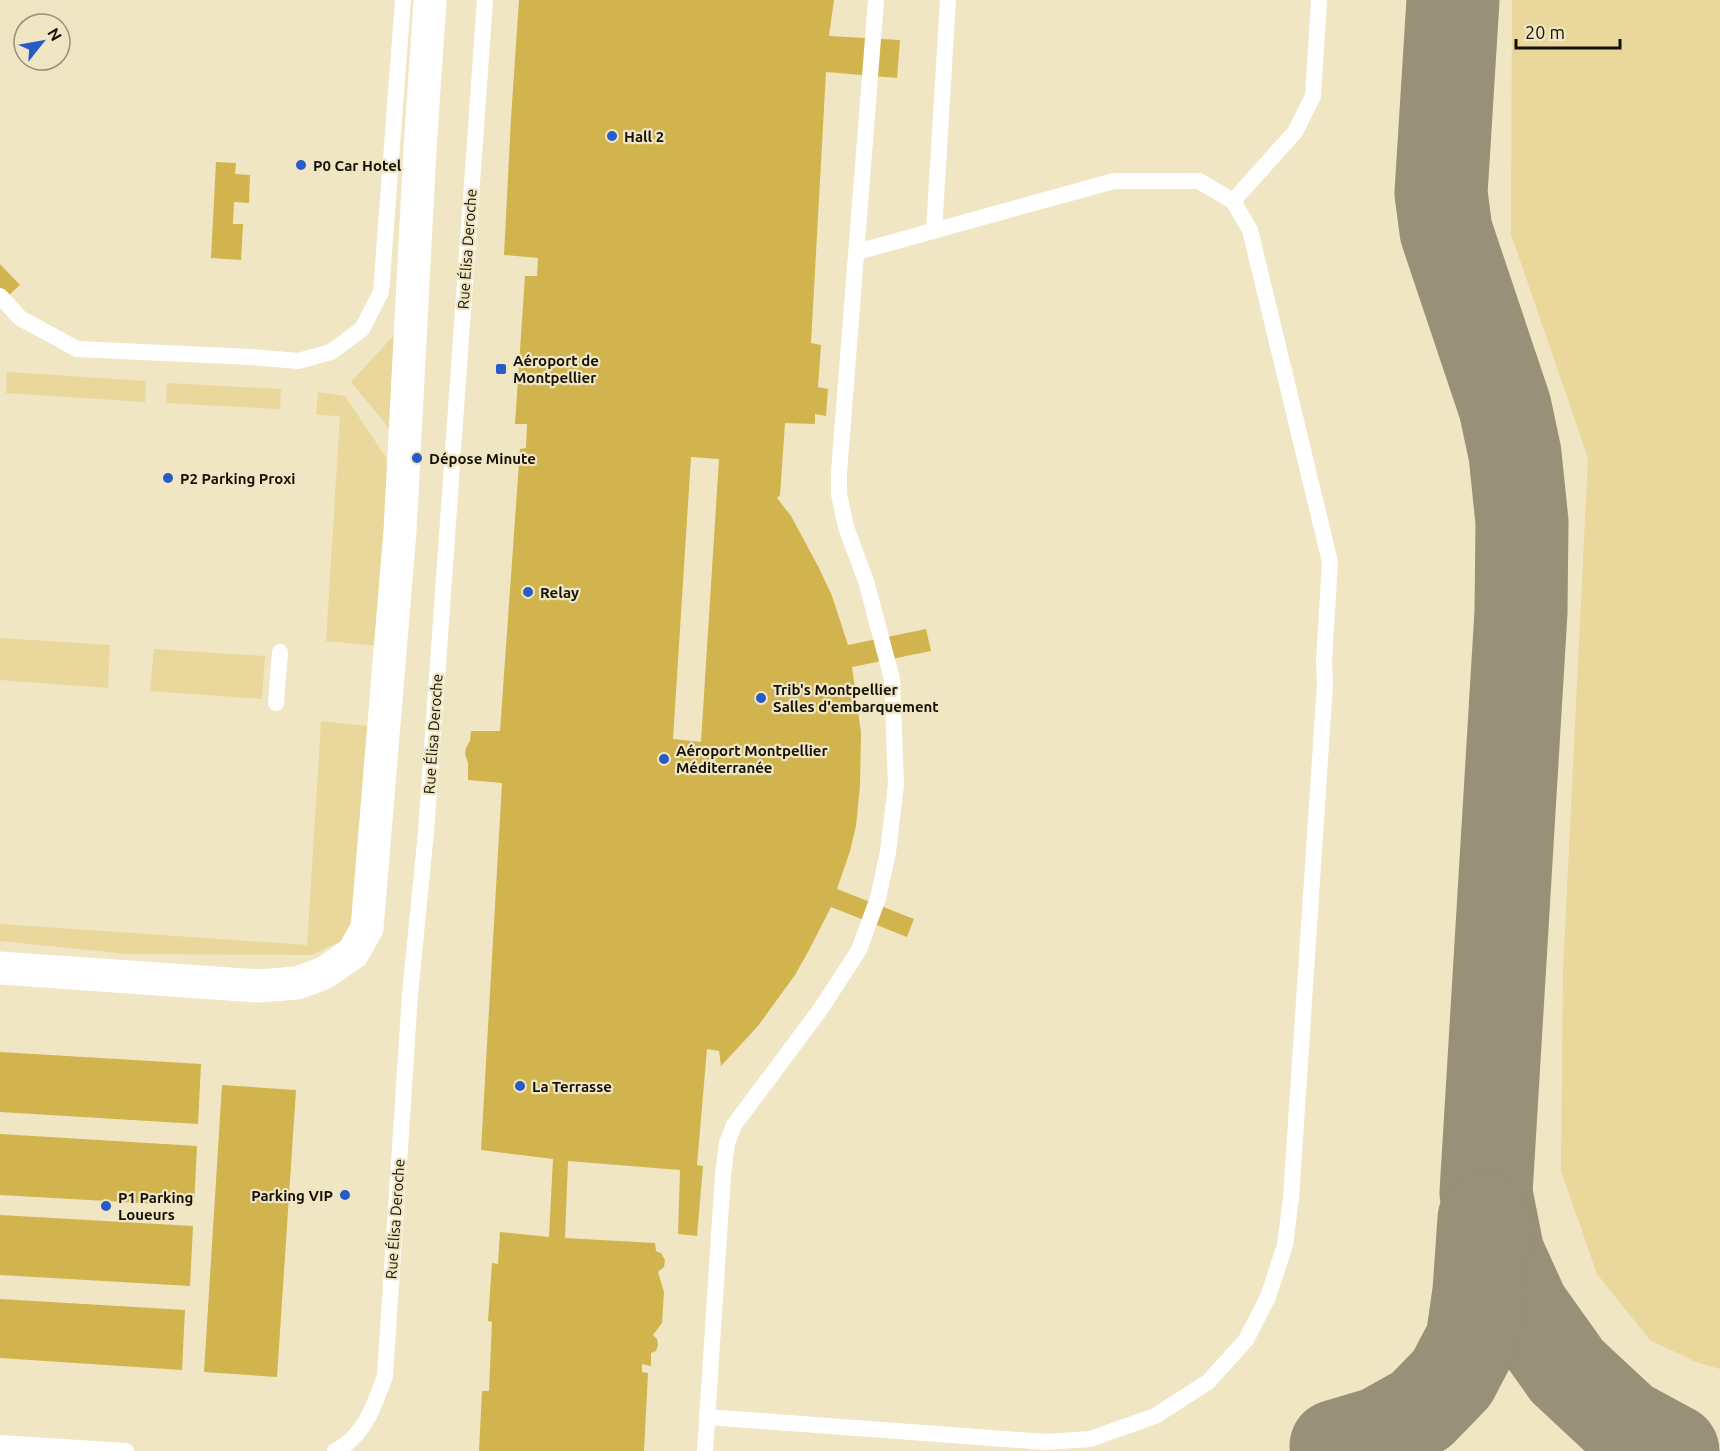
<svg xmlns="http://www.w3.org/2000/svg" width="1720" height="1451" font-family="Ubuntu,sans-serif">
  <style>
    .green { fill: #e9d79b }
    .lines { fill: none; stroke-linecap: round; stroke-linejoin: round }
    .taxiway { stroke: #989077; stroke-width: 93 }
    .building { fill: #d1b44d; fill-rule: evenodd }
    .lane { stroke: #fff; stroke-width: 16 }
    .secondary { stroke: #fff; stroke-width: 33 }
    .poi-dot { fill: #275bc8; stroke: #f0e6c3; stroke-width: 2 }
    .labels { text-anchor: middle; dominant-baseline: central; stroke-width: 4.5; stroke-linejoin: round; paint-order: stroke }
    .poi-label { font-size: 15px; font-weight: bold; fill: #151106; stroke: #f0e6c3; text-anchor: start }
    .street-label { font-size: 15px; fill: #151106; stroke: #f0e6c3 }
  </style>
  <rect width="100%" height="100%" fill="#f0e6c3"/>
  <!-- green -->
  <g class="green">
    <path d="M1512,0H1720V1369L1696,1362L1650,1340L1597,1274L1561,1171L1563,971L1588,458L1511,234Z"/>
    <path d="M398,331L390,429L351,382Z"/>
    <path d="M7,372L146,381L145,402L6,393Z"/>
    <path d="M167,383L281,389L280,409L166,403Z"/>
    <path d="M318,392L345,396L391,465L382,646L326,641L340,416L316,415Z"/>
    <path d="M0,638L110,645L108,688L0,680Z"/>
    <path d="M154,649L265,656L262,699L150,691Z"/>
    <path d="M321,721L375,727L357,900L347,938L311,955L128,954L0,941V924L307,945Z"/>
  </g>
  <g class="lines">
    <!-- taxiway -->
    <g class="taxiway">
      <path d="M1453,0L1441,193L1446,231L1505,407L1515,454L1522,522L1521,612L1486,1193L1498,1254L1523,1309L1567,1371L1625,1425L1673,1451"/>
      <path d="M1336,1446L1380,1433L1421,1410L1452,1378L1472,1340L1479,1291L1484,1219"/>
    </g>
  </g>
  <!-- building -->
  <g class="building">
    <path d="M519,0H834L829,36L900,40L897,78L826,72L811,343L821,345L818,387L828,389L826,416L815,414V424L785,423L780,495L777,498L791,516L819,568L832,596L848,645L926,629L931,651L852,667L861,733L860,786L856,826L850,851L837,889L914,919L907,937L831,907L808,952L795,975L758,1026L721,1066L719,1051L707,1049L697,1165L703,1166L697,1236L678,1234L680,1170L568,1161L565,1238L655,1243L656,1251L661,1253L665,1260L664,1267L658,1272L664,1292L662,1323L653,1335L657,1339L658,1345L656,1351L651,1353V1366L642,1364V1372L648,1373L644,1451H479L482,1391H489L492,1322L488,1321L492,1263L498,1264L500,1232L549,1237L553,1159L481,1150L502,783L468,780V763L465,754L466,748L470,741L471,731H500L520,449L526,448L527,424H515L525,276H537L538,258L504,255L511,118ZM691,457L719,459L701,742L673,739Z"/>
    <path d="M216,162L236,163L235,174L250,175L249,203L234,202L233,224H243L241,260L211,258Z"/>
    <path d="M0,264L20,285L0,303Z"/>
    <path d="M0,1052L201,1064L198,1124L0,1112Z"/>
    <path d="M222,1085L296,1090L277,1377L204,1372Z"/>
    <path d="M0,1134L197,1146L194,1206L0,1195Z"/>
    <path d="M0,1215L193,1226L190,1286L0,1275Z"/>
    <path d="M0,1299L185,1310L182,1370L0,1358Z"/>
  </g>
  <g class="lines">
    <!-- lane -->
    <g class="lane">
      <path d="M1233,201L1295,132L1313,96L1319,0"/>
      <path d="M934,231L948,0"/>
      <path d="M0,296L20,318L77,349L251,357L298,361L331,352L362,329L381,292L403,0"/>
      <path d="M276,703L280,652"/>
      <path d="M707,1417L1046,1442L1090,1439L1155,1416L1208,1382L1246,1340L1268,1297L1285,1245L1291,1198L1325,684L1324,661L1330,562L1250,230L1233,201L1199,181H1114L857,252"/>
      <path d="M0,1443L126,1451"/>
      <path d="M335,1451C364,1437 375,1404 385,1376L410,994L426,832L485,0"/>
      <path d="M705,1451L723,1175L727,1143L734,1125L820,1010L859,950L878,898L888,852L896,784L892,679L866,581L846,527L839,494V472L876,0"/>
    </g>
    <!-- secondary -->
    <path class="secondary" d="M0,968L258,986L297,983L324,973L353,953L367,928L400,531L420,149L430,0"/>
  </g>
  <!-- markers -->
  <g class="poi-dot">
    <circle cx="612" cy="136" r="6"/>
    <circle cx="301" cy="165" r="6"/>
    <rect x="495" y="363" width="12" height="12" rx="3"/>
    <circle cx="417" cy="458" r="6"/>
    <circle cx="168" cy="478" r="6"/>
    <circle cx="528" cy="592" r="6"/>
    <circle cx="761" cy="698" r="6"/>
    <circle cx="664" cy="759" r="6"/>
    <circle cx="520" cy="1086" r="6"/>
    <circle cx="345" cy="1195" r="6"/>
    <circle cx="106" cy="1206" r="6"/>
  </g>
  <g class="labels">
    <!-- poi labels -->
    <g class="poi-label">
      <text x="624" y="136">Hall 2</text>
      <text x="313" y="165">P0 Car Hotel</text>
      <text x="513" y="360">Aéroport de<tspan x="513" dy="17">Montpellier</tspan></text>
      <text x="429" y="458">Dépose Minute</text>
      <text x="180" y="478">P2 Parking Proxi</text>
      <text x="540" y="592">Relay</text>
      <text x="773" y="689">Trib's Montpellier<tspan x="773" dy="17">Salles d'embarquement</tspan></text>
      <text x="676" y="750">Aéroport Montpellier<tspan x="676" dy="17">Méditerranée</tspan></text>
      <text x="532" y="1086">La Terrasse</text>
      <text x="333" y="1195" text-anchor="end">Parking VIP</text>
      <text x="118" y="1197">P1 Parking<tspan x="118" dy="17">Loueurs</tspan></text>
    </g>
    <!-- street labels -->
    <g class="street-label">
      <text transform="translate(467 249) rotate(-86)">Rue Élisa Deroche</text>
      <text transform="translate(433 734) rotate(-86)">Rue Élisa Deroche</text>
      <text transform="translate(395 1219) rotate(-86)">Rue Élisa Deroche</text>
    </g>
  </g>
  <!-- north arrow -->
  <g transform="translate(42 42) rotate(59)"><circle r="28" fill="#f0e6c3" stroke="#989177" stroke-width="1.5"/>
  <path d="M0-4.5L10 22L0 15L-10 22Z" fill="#275bc8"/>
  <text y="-9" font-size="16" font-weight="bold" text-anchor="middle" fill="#151106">N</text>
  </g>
  <!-- scale -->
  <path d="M1516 39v9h104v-9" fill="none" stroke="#151106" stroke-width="3"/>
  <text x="1525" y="39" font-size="18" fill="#151106" stroke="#f0e6c3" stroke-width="4.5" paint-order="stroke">20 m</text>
</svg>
